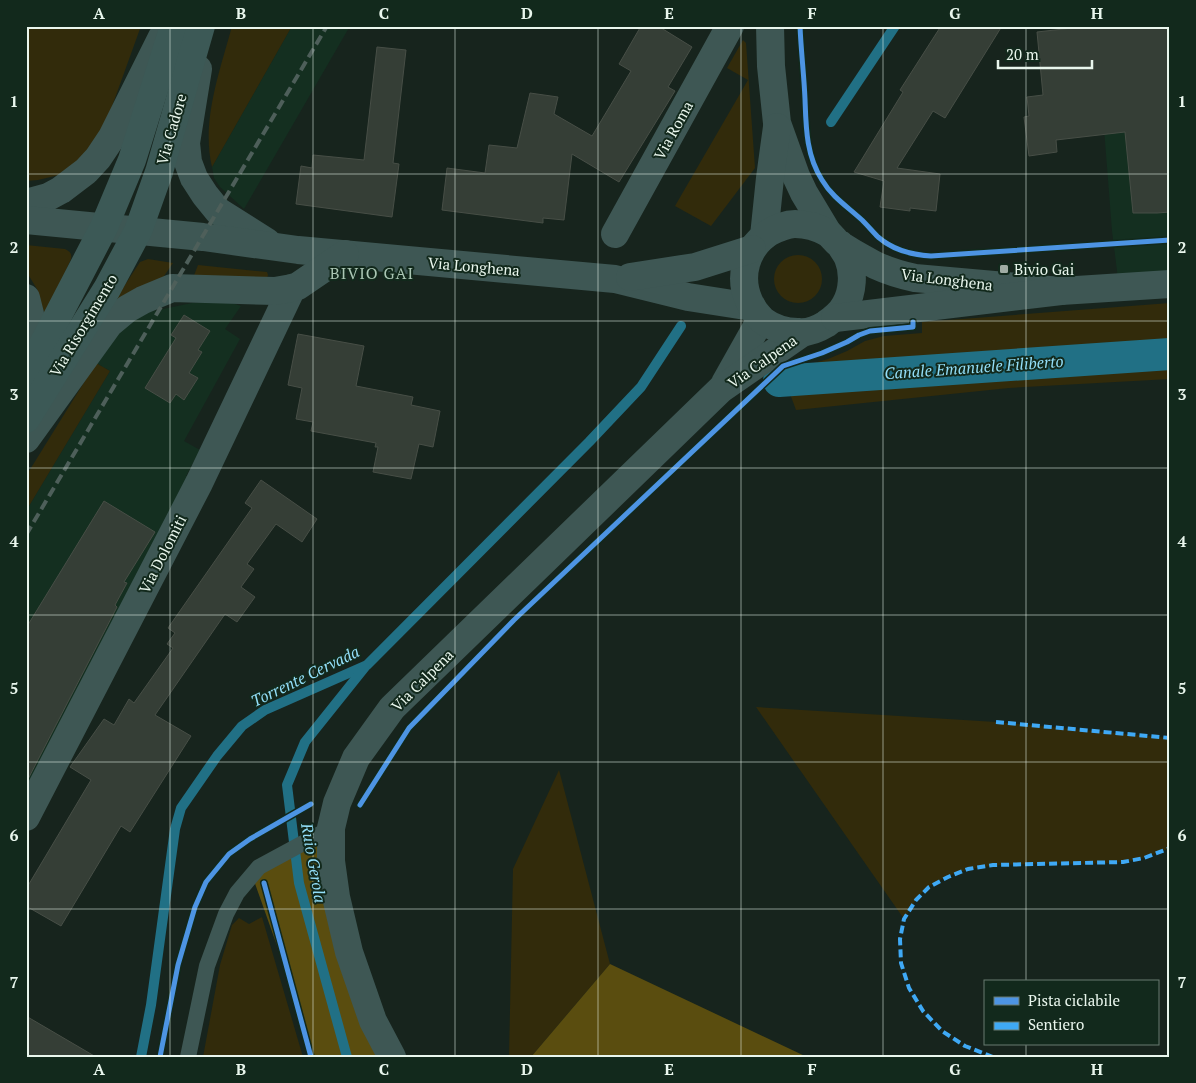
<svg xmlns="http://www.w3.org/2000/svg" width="1196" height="1083" font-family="'PT Serif',serif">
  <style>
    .built { fill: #142f20 }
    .green { fill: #322b0b }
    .forest { fill: #5a4d0f }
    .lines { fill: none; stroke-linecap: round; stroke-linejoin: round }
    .stream { stroke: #217085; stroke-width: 10 }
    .canal { stroke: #217085; stroke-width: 32 }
    .building { fill: #353e36; stroke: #474e46 }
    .service { stroke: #3e5754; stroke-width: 16 }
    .minor { stroke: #3e5754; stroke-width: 28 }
    .tertiary { stroke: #3e5754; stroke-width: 28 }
    .primary { stroke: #3c5956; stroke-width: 28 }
    .rail { stroke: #4e5f5a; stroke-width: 4; stroke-dasharray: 10 5; stroke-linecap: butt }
    .quiet { stroke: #3fa9f5; stroke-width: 4; stroke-dasharray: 8 4; stroke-linecap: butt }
    .cycleway-casing { stroke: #12291c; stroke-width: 8 }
    .cycleway { stroke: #4d94e3; stroke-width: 5 }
    .grid { fill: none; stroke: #e9f6ed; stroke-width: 1; stroke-opacity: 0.55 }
    .poi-dot { fill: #a0aca4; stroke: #12291c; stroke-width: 2 }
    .labels { text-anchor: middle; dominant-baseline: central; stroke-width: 4; stroke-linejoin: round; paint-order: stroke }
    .street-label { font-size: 15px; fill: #e9f6ed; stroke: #12291c }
    .poi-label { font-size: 15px; fill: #e9f6ed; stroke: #12291c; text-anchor: start }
    .neighbourhood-label { font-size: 16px; letter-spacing: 1px; fill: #abc6b4; stroke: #12291c }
    .water-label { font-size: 16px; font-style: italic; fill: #93def8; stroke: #12291c }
    .neatline { fill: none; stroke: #e9f6ed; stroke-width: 2 }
    .grid-label { font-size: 16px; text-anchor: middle; font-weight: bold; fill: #e9f6ed }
  </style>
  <rect width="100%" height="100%" fill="#17241d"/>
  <!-- built -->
  <g class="built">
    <path d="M292,26H350L244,209L220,187L214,178L212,167Z"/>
    <path d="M1096,26H1170V284L1119,287L1112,231Z"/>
    <path d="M209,302L232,303L241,306L225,329L240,339L184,441L200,450L186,476L199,483L26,817V511L110,371L96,363L110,343L128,324L149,312L192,303Z"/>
  </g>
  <!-- green -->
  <g class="green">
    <path d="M26,26H141L106,123L89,149L74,165L59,175L38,180L26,181Z"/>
    <path d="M232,26H292L212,167C201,121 220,71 232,26Z"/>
    <path d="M743,40L746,43L755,168L711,226L675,206L748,80L727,68Z"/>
    <path d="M26,245L65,249C70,252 72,253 71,259L46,315L45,316L37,289L26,271Z"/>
    <circle cx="798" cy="279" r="24"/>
    <path d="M148,259L173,263L162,279L118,302L115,300L140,262Z"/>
    <path d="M198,265L267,272L268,275L267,278H193Z"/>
    <path d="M1170,303V379L1009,388L796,410L782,372L828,359L847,351L865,341L884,336L922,333V322Z"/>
    <path d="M96,363L110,371L26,511V476Z"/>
    <path d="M756,707L996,722L1170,738V848C1154,854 1139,861 1122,862C1091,865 1060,863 1029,864C994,865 960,866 930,886C918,894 911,908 904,919Z"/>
    <path d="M559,770L610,964L531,1057H509L513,869Z"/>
    <path d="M262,917L303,1057H203L220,965L232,925L239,918L249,924Z"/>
  </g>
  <!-- forest -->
  <g class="forest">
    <path d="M331,834L390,1057H311L292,988L253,878Z"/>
    <path d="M610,964L807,1057H808H531Z"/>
  </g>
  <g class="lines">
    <!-- stream -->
    <g class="stream">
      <path d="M831,122L895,26"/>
      <path d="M141,1057L151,1005L175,829L181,808L217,756L242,726L265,710L367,665L589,442L641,387L681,326"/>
      <path d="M347,1057L299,883L287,785L305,742L365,667"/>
    </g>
    <!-- canal -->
    <path class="canal" d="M779,381L1170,354"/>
  </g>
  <!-- building -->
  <g class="building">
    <path d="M641,26H658L692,47L668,87L675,91L619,182L572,154L564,220L543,218V223L442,210L447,168L485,173L489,145L517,148L530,93L558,97L554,114L592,136L631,71L619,64Z"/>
    <path d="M941,26H1002L945,118L933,111L897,168L940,174L936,211L910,208V211L880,207L884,181L854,172L903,92L900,90Z"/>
    <path d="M1090,26H1170V212L1157,213H1133L1125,132L1056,140L1057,152L1029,156L1024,117L1029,116L1027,97L1043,95L1037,32Z"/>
    <path d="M377,47L406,50L393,163L399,164L392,217L296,204L301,166L312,168L313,155L364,160Z"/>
    <path d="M184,315L210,331L198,350L202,352L189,373L198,378L184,400L176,394L170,403L145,388L176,338L171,335Z"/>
    <path d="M298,334L364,346L356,386L413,397L411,405L440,411L433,447L419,444L411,479L373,472L378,447H375L376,443L311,431L313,422L296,419L302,388L288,385Z"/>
    <path d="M261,480L317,519L302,542L276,524L247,564L254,569L241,587L255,597L237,622L225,614L155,715L191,736L130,832L121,826L61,926L26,906V889L91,780L70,767L104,719L114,725L129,699L134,703L173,648L167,644L175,633L168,628L252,508L245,503Z"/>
    <path d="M104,501L155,532L124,582L127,583L115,605L117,607L26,783V628Z"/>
    <path d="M26,1016L96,1057H26Z"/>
  </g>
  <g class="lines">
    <!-- service -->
    <path class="service" d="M188,1057L207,966L226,914L237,893L259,867L331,828"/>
    <!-- minor -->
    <g class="minor">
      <path d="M615,234L730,26"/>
      <path d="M725,383L761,319"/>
      <path d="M26,817L199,483L292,288"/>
      <path d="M392,1057L373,1021L349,952L336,897L331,861V828L337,803L356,758L392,708L721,389L802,333"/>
    </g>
    <!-- tertiary -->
    <g class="tertiary">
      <path d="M770,26L771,66L777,123L796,176L804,193L828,233"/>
      <path d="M198,69L186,143L188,162L194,178L205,195L218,211L267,242"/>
      <path d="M26,203L48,197L61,190L86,171L98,158L112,137L162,37"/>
      <path d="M26,220L203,237L298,250L615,279L688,297L752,307"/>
      <path d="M764,236L770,178L777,127"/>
      <path d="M840,244C842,249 846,253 848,258C854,272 853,292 845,305C841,313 833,319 826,324C818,329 807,333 798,332C785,332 773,328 762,320C757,315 752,308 749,301C738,276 746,247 770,232C778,228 786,224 795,224C806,224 819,228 828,233C832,236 835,241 839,244C849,251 864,259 875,265C888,271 901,275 915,278L1061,291"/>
      <path d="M630,277L695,267L752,249"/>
      <path d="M26,298L30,314L33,335L26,360"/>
      <path d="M835,318L1061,291L1170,284"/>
      <path d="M26,439L109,324L127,309L143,300L172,288L275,291L292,288L298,286L345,254"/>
    </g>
    <!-- primary -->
    <g class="primary">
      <path d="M26,377L104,227L132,160L174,26"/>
      <path d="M26,419L107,289L138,231L159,172L201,26"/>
    </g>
    <!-- rail -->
    <path class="rail" d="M26,535L327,26"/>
    <!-- quiet -->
    <g class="quiet">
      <path d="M996,722L1170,738"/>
      <path d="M993,1057L965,1046L942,1031L923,1011L909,988L901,963L900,939L904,919L916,900L929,887L948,877L968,869L993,865L1123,862L1144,858L1170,848"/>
    </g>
    <defs>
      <g id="cycleway">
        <path d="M800,26C801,51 804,75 805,99C806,127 806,155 822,180C832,197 848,207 862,220C868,226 873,232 878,237C893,250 912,255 931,256L1170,240"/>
        <path d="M360,805L409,728L514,620L783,366L822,353L847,342L859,335L870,331L913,327V322"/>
        <path d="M264,883L311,1057"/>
        <path d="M160,1057L178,965L195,907L206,882L229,854L250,839L311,804"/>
      </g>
    </defs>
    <!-- cycleway casing -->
    <use href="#cycleway" class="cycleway-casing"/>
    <!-- cycleway -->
    <use href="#cycleway" class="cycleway"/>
  </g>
  <!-- grid -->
  <path class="grid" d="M170,26V1057M313,26V1057M455,26V1057M598,26V1057M741,26V1057M883,26V1057M1026,26V982M26,174H1170M26,321H1170M26,468H1170M26,615H1170M26,762H1170M26,909H1170M1026,1044V1057"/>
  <!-- markers -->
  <rect class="poi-dot" x="999" y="264" width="10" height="10" rx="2.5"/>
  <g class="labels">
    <!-- street labels -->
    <g class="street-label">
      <text transform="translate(171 129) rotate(-74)">Via Cadore</text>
      <text transform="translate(673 130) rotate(-61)">Via Roma</text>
      <text transform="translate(474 266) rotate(5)">Via Longhena</text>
      <text transform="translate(947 279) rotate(7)">Via Longhena</text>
      <text transform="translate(83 325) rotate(-59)">Via Risorgimento</text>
      <text transform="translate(762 361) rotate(-35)">Via Calpena</text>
      <text transform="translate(162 554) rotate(-63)">Via Dolomiti</text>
      <text transform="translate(422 680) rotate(-45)">Via Calpena</text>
    </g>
    <!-- poi labels -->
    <g class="poi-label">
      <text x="1014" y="269">Bivio Gai</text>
    </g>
    <!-- neighbourhood labels -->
    <g class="neighbourhood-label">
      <text x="372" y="273">BIVIO GAI</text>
    </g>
    <!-- water labels -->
    <g class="water-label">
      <text transform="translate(974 367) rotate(-4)">Canale Emanuele Filiberto</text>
      <text transform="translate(305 676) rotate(-26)">Torrente Cervada</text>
      <text transform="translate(314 863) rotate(80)">Ruio Gerola</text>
    </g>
  </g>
  <!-- border -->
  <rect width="1196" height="1083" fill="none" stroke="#12291c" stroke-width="55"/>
  <!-- legend -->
  <rect x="984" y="980" width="175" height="65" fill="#12291c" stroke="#687b70"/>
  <rect x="994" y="997" width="25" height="8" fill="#4d94e3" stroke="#687b70"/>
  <text x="1028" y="1006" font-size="15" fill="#e9f6ed">Pista ciclabile</text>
  <rect x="994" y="1022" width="25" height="8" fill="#3fa9f5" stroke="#687b70"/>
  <text x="1028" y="1030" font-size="15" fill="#e9f6ed">Sentiero</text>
  <!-- scale -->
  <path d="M998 60v8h94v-8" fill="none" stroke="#e9f6ed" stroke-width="2.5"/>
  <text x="1006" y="60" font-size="15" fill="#e9f6ed" stroke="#12291c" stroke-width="4" paint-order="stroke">20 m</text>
  <rect x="28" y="28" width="1140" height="1028" class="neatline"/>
  <g class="grid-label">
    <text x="99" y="19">A</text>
    <text x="241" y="19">B</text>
    <text x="384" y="19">C</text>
    <text x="527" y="19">D</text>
    <text x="669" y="19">E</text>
    <text x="812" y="19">F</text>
    <text x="955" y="19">G</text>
    <text x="1097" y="19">H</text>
    <text x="14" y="107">1</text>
    <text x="1182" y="107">1</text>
    <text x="14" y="253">2</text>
    <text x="1182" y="253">2</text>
    <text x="14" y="400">3</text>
    <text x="1182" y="400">3</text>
    <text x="14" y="547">4</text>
    <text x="1182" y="547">4</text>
    <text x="14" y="694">5</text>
    <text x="1182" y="694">5</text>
    <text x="14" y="841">6</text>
    <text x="1182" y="841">6</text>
    <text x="14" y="988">7</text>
    <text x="1182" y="988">7</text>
    <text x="99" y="1075">A</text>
    <text x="241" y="1075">B</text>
    <text x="384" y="1075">C</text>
    <text x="527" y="1075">D</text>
    <text x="669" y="1075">E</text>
    <text x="812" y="1075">F</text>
    <text x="955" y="1075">G</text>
    <text x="1097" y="1075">H</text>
  </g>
</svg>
